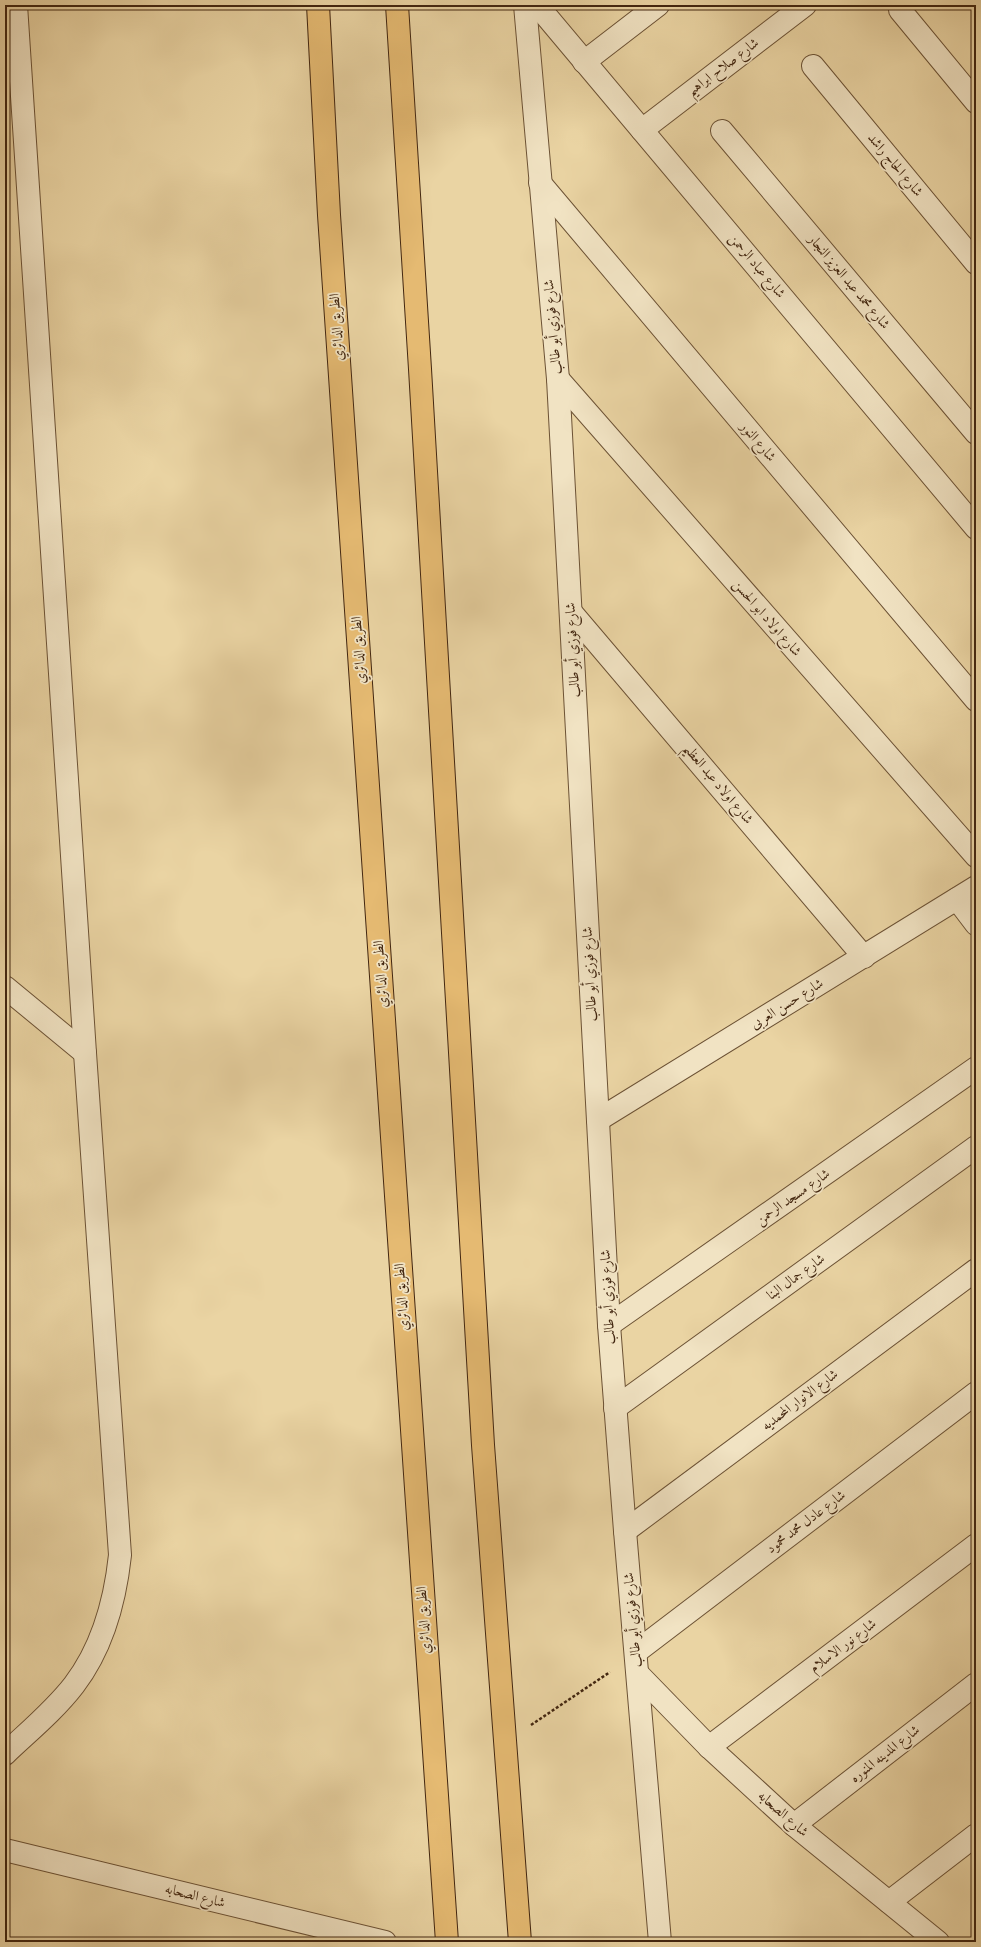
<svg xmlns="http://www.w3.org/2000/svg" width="981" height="1947" font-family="'IM FELL DW Pica',Amiri,serif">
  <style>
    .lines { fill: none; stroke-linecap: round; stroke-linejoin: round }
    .minor-casing { stroke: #6c5235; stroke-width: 24 }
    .highway-casing { stroke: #422610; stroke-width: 24 }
    .path { stroke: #422610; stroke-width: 2.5; stroke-dasharray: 3 2; stroke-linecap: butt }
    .minor { stroke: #f1e3c3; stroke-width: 22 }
    .highway { stroke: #e5ba72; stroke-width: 22 }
    .labels { text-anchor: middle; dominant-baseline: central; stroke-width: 3.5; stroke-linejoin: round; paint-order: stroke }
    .street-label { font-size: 14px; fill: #422610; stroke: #f1e3c3 }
  </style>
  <rect width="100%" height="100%" fill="#ead4a3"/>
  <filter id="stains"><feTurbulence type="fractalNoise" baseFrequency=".005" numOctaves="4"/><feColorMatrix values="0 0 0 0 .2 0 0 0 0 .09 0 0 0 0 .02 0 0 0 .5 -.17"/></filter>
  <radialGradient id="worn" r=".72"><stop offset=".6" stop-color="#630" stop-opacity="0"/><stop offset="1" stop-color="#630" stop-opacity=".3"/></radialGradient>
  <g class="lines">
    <defs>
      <g id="minor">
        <path d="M525,5L558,379L609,1325L625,1531L660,1942"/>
        <path d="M537,5L976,528"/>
        <path d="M900,10L976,102"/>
        <path d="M584,62L658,5"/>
        <path d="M813,66L976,263"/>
        <path d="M642,130L805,5"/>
        <path d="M722,131L976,433"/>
        <path d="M540,183L976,700"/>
        <path d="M558,379L976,856"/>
        <path d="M571,612L864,957"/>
        <path d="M957,899L976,924"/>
        <path d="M5,987L85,1053"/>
        <path d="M598,1120L976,887"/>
        <path d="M609,1325L976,1068"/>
        <path d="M615,1408L976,1147"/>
        <path d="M625,1531L976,1270"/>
        <path d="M636,1652L976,1393"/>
        <path d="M638,1674L709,1747L794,1825L938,1942"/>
        <path d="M709,1747L976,1545"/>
        <path d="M5,1754C28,1732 54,1711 74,1685C103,1647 115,1602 120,1555L85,1053L16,5"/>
        <path d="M794,1825L976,1684"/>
        <path d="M5,1850L385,1942"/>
        <path d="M889,1902L976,1835"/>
      </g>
      <g id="highway">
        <path d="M318,5L329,215L447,1942"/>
        <path d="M397,5L420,369L483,1445L520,1942"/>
      </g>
    </defs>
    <!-- minor casing -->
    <use href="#minor" class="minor-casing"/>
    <!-- highway casing -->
    <use href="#highway" class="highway-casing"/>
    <!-- path -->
    <path class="path" d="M531,1725L610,1672"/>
    <!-- minor -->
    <use href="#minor" class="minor"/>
    <!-- highway -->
    <use href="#highway" class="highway"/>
  </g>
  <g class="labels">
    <!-- street labels -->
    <g class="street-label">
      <text transform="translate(723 67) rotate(-37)">شارع صلاح ابراهيم</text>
      <text transform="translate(895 165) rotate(50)">شارع الحاج راشد</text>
      <text transform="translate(757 266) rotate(50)">شارع عباد الرحمن</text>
      <text transform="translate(849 282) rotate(50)">شارع محمد عبد العزيز النجار</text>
      <text transform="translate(337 327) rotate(-94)">الطريق الدائري</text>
      <text transform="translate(553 327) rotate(-95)">شارع فوزي أبو طالب</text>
      <text transform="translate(758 442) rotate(50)">شارع النور</text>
      <text transform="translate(767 618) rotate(49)">شارع اولاد ابو الحسن</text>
      <text transform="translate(359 650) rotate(-94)">الطريق الدائري</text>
      <text transform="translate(573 650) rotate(-93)">شارع فوزي أبو طالب</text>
      <text transform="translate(718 784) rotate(50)">شارع اولاد عبد العظيم</text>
      <text transform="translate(381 974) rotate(-94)">الطريق الدائري</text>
      <text transform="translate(590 974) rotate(-93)">شارع فوزي أبو طالب</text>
      <text transform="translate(787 1004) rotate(-32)">شارع حسن العربى</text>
      <text transform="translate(793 1197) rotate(-35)">شارع مسجد الرحمن</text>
      <text transform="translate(796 1277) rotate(-36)">شارع جمال البنا</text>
      <text transform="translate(402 1297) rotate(-94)">الطريق الدائري</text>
      <text transform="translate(608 1297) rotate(-93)">شارع فوزي أبو طالب</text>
      <text transform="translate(800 1400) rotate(-37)">شارع الانوار المحمديه</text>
      <text transform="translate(806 1522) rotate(-37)">شارع عادل محمد محمود</text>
      <text transform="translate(424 1620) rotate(-94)">الطريق الدائري</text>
      <text transform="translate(633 1620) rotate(-95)">شارع فوزي أبو طالب</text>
      <text transform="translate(843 1646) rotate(-37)">شارع نور الاسلام</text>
      <text transform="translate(885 1754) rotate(-38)">شارع المدينه المنوره</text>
      <text transform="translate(783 1814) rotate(41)">شارع الصحابه</text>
      <text transform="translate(195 1896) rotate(14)">شارع الصحابه</text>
    </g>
  </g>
  <!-- margin -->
  <rect width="981" height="1947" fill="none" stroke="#ead4a3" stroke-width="20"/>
  <rect x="6" y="6" width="969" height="1935" fill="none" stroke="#422610" stroke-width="2"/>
  <rect x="10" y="10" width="961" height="1927" fill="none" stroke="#422610"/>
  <rect width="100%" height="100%" filter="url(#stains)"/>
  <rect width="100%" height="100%" fill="url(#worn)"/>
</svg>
